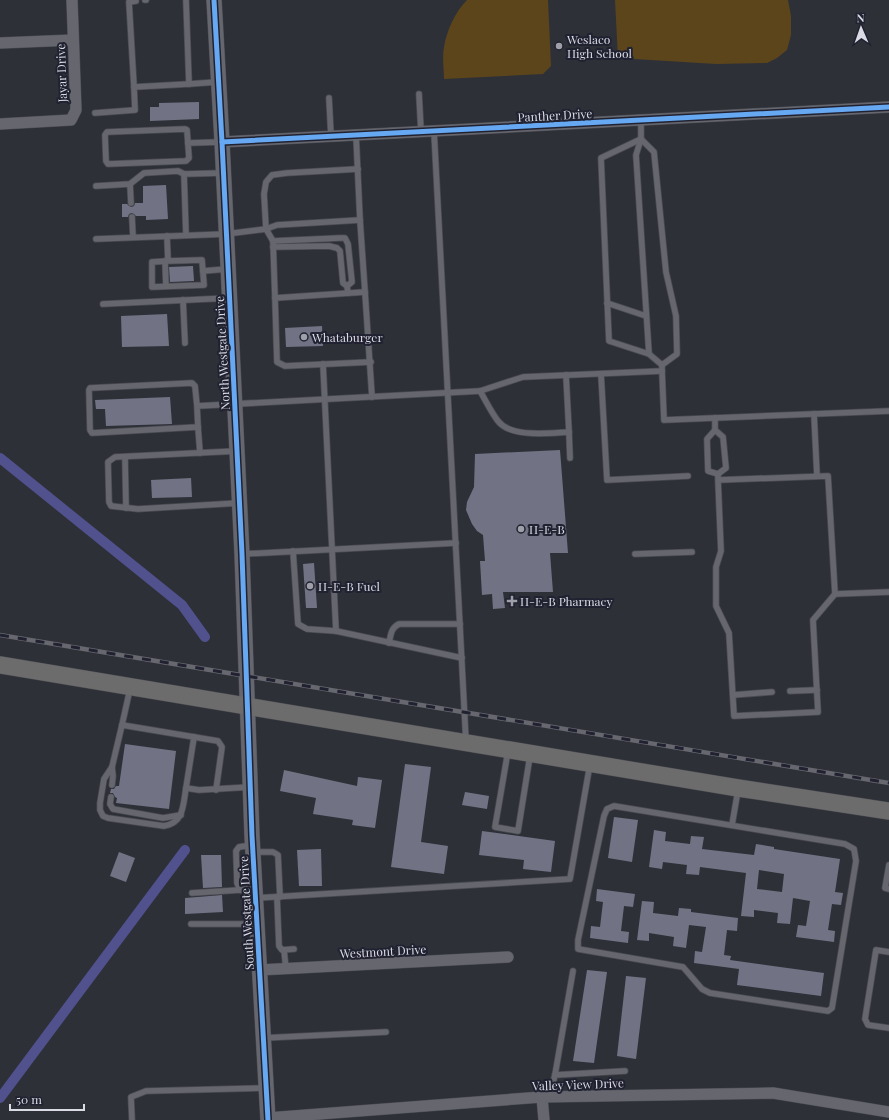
<svg xmlns="http://www.w3.org/2000/svg" width="889" height="1120" font-family="'Playfair Display',serif">
  <style>
    .green { fill: #5c451b }
    .lines { fill: none; stroke-linecap: round; stroke-linejoin: round }
    .canal { stroke: #51518e; stroke-width: 10 }
    .building { fill: #717384; fill-rule: evenodd }
    .lane-casing { stroke: #4a4b52; stroke-width: 7 }
    .street-casing { stroke: #4a4b52; stroke-width: 12 }
    .secondary-casing { stroke: #4a4b52; stroke-width: 16 }
    .primary-casing { stroke: #4a4b52; stroke-width: 18 }
    .lane { stroke: #66676e; stroke-width: 5.5 }
    .street { stroke: #66676e; stroke-width: 11 }
    .secondary { stroke: #66676e; stroke-width: 15 }
    .primary { stroke: #6d6c6d; stroke-width: 17 }
    .rail-casing { stroke: #67686f; stroke-width: 4.5 }
    .rail { stroke: #212231; stroke-width: 3; stroke-dasharray: 9; stroke-linecap: butt }
    .cycleway-casing { stroke: #212231; stroke-width: 8 }
    .cycleway { stroke: #66a8f1; stroke-width: 5 }
    .poi-dot { fill: #9e9fa8; stroke: #212231; stroke-width: 1.5 }
    .labels { text-anchor: middle; dominant-baseline: central; stroke-width: 4; stroke-linejoin: round; paint-order: stroke }
    .poi-label { font-size: 12px; fill: #dadbe5; stroke: #212231; text-anchor: start }
    .street-label { font-size: 12px; fill: #dadbe5; stroke: #212231 }
  </style>
  <rect width="100%" height="100%" fill="#2e3038"/>
  <!-- green -->
  <g class="green">
    <path d="M467,0H548L551,66L543,74L444,79C444,69 442,57 444,47C447,30 455,12 467,0Z"/>
    <path d="M615,0H788L791,16V35L787,50L777,58L767,63L716,64L618,58Z"/>
  </g>
  <g class="lines">
    <!-- canal -->
    <g class="canal">
      <path d="M0,458L182,605L205,637"/>
      <path d="M0,1098L185,850"/>
    </g>
  </g>
  <!-- building -->
  <g class="building">
    <path d="M199,102V119L150,121V107H159V103Z"/>
    <path d="M166,185L168,219L146,220V216H136L132,213L129,214L128,217H122V204H127L131,207L134,206L135,203H143V186Z"/>
    <path d="M193,266L194,281L170,282L169,267Z"/>
    <path d="M167,314L169,346L122,347L121,316Z"/>
    <path d="M322,326L323,346L286,347L285,328Z"/>
    <path d="M170,397L172,424L106,426L105,409H96L95,400Z"/>
    <path d="M560,450L568,553H550L553,592H503L505,608L493,609L492,594L482,595L480,561H485L483,535L477,531L472,524L466,510L467,502L474,487L475,454Z"/>
    <path d="M191,478L192,497L152,498L151,480Z"/>
    <path d="M314,563L317,608H306L303,564Z"/>
    <path d="M125,744L176,751L169,809L116,803L117,798L115,797L113,793H110L111,789H114L116,786H119Z"/>
    <path d="M405,764L431,767L421,842L448,846L444,874L391,867Z"/>
    <path d="M284,770L357,786L358,777L382,780L375,828L352,825L353,820L313,814L316,798L280,791Z"/>
    <path d="M465,792L489,796L487,809L462,805Z"/>
    <path d="M614,817L638,820L632,862L608,858Z"/>
    <path d="M654,830L666,832L665,841L690,844L691,836L704,837L702,849L754,855L756,844L774,847V849L840,859L835,892L843,893L841,905L832,904L828,930L835,931L834,942L796,937L798,925L806,926L810,901L793,898L790,924L777,923L778,913L754,910V917L741,916L746,873L700,867L699,875L686,874L687,865L663,862L662,869L649,867ZM759,870L784,874L782,892L757,889Z"/>
    <path d="M482,831L555,841L551,872L523,869L524,860L479,855Z"/>
    <path d="M321,849L322,886H299L297,850Z"/>
    <path d="M119,852L135,858L126,882L110,876Z"/>
    <path d="M201,855H221L222,887L203,888Z"/>
    <path d="M597,889L635,894L633,907L624,906L621,931L629,932L628,943L590,938L591,926L600,927L603,902L596,901Z"/>
    <path d="M222,895L223,912L185,914V898Z"/>
    <path d="M642,901L654,902L653,913L678,916L679,908L691,909V912L738,918L737,931L727,930L724,955L731,956L730,960L824,973L821,996L737,985L739,969L694,963L695,951L702,952L706,927L689,925L686,948L673,946L674,937L649,933V941L637,940Z"/>
    <path d="M587,970L607,972L594,1063L573,1061Z"/>
    <path d="M626,976L646,978L636,1059L617,1056Z"/>
  </g>
  <g class="lines">
    <defs>
      <g id="lane">
        <path d="M145,0H146"/>
        <path d="M186,0L189,84L217,82"/>
        <path d="M134,87L129,2L136,1"/>
        <path d="M419,94L421,131"/>
        <path d="M329,98L331,136"/>
        <path d="M95,113L135,110L134,87L189,84"/>
        <path d="M185,129L187,130L189,158L186,161L108,164L106,161L105,135L107,132Z"/>
        <path d="M434,131L466,742"/>
        <path d="M641,139L601,158L609,341L649,354"/>
        <path d="M641,139L654,152L666,272L676,316L677,354L662,365"/>
        <path d="M188,143L222,142"/>
        <path d="M130,184L131,203"/>
        <path d="M96,186L130,184L144,173L178,171L184,174"/>
        <path d="M132,217L133,237"/>
        <path d="M360,220L365,292"/>
        <path d="M186,235L184,174L223,173"/>
        <path d="M167,236L168,261L202,260L204,285L152,287V262L168,261"/>
        <path d="M96,239L226,234L266,229L277,225L360,220L356,135"/>
        <path d="M273,241L340,238H345L348,244L352,282L347,286L348,293"/>
        <path d="M273,247L329,246L337,248L340,251L343,283L347,286"/>
        <path d="M165,261L166,286"/>
        <path d="M203,271L227,269"/>
        <path d="M275,298L273,241L266,229L264,194L266,182L272,175L287,173L358,169"/>
        <path d="M183,300L185,343"/>
        <path d="M607,303L646,316"/>
        <path d="M103,304L229,298"/>
        <path d="M371,362L285,366L277,362L275,298L365,292L372,397"/>
        <path d="M323,364L336,631"/>
        <path d="M662,371L664,420L889,411"/>
        <path d="M601,374L607,480L688,476"/>
        <path d="M480,391C486,401 491,412 498,421C511,438 549,433 569,432L566,375"/>
        <path d="M197,406L198,427L92,433L90,430L89,390L90,388L192,383L195,386L197,406L480,391L523,377L662,371V365L649,354L636,155L641,139V120"/>
        <path d="M814,414L817,476"/>
        <path d="M715,418V430L723,437L726,468L718,474"/>
        <path d="M198,427L200,453"/>
        <path d="M715,430L707,439L708,471L718,474"/>
        <path d="M569,432L570,458"/>
        <path d="M237,451L115,457L108,462L109,502L111,506L138,509L239,503"/>
        <path d="M125,457L126,508"/>
        <path d="M718,474V480L721,551L716,567V606L729,633L734,716L818,712L813,620L835,594L828,476L718,480"/>
        <path d="M293,551L298,624L307,629L336,631L462,658"/>
        <path d="M243,554L456,543"/>
        <path d="M635,554L692,552"/>
        <path d="M835,594L889,592"/>
        <path d="M389,643C391,634 391,628 399,624H460"/>
        <path d="M130,689L122,725L194,737L186,788L199,790L250,787"/>
        <path d="M790,691L817,690"/>
        <path d="M733,695L772,692"/>
        <path d="M122,725L112,767L104,779L100,803V810L103,816L108,818L164,826C184,823 183,805 186,788"/>
        <path d="M194,737L218,741L222,747L216,790"/>
        <path d="M508,751L495,827L518,831L530,756"/>
        <path d="M112,785L113,776L112,767"/>
        <path d="M111,797L110,804L113,809L163,818L181,815"/>
        <path d="M614,806L845,844L854,849L856,861L832,1008L828,1011L710,993L702,989L683,967L578,949V940L604,816L607,809Z"/>
        <path d="M732,825L738,790"/>
        <path d="M252,845L239,847L236,851L237,883L240,890L254,888"/>
        <path d="M253,852H273L278,855L280,897"/>
        <path d="M889,865L885,888L889,889"/>
        <path d="M192,893L240,890"/>
        <path d="M277,897L279,946L282,950L294,949"/>
        <path d="M256,898L570,879L590,764"/>
        <path d="M191,924H257"/>
        <path d="M284,950L286,969"/>
        <path d="M889,952L876,950L865,1019L868,1025L889,1028"/>
        <path d="M263,1038L386,1032"/>
        <path d="M555,1075L625,1071"/>
        <path d="M549,1097L555,1075L573,971"/>
        <path d="M132,1120L131,1097L146,1091L266,1088"/>
      </g>
      <g id="street">
        <path d="M0,43L73,40"/>
        <path d="M0,124L71,120L76,110L72,0"/>
        <path d="M222,142L889,107"/>
        <path d="M259,970L508,957"/>
        <path d="M542,1097L544,1120"/>
        <path d="M267,1118L542,1097L773,1093L889,1112"/>
      </g>
      <path id="secondary" d="M214,0L222,142L242,554L252,836L268,1120"/>
      <path id="primary" d="M0,665L738,788L889,811"/>
    </defs>
    <!-- lane casing -->
    <use href="#lane" class="lane-casing"/>
    <!-- street casing -->
    <use href="#street" class="street-casing"/>
    <!-- secondary casing -->
    <use href="#secondary" class="secondary-casing"/>
    <!-- primary casing -->
    <use href="#primary" class="primary-casing"/>
    <!-- lane -->
    <use href="#lane" class="lane"/>
    <!-- street -->
    <use href="#street" class="street"/>
    <!-- secondary -->
    <use href="#secondary" class="secondary"/>
    <!-- primary -->
    <use href="#primary" class="primary"/>
    <defs>
      <path id="rail" d="M0,635L889,783"/>
    </defs>
    <!-- rail casing -->
    <use href="#rail" class="rail-casing"/>
    <!-- rail -->
    <use href="#rail" class="rail"/>
    <defs>
      <g id="cycleway">
        <path d="M214,0L222,142L242,554L252,836L268,1120"/>
        <path d="M222,142L889,107"/>
      </g>
    </defs>
    <!-- cycleway casing -->
    <use href="#cycleway" class="cycleway-casing"/>
    <!-- cycleway -->
    <use href="#cycleway" class="cycleway"/>
  </g>
  <!-- markers -->
  <g class="poi-dot">
    <circle cx="559" cy="46" r="4"/>
    <circle cx="304" cy="337" r="4"/>
    <circle cx="521" cy="529" r="4"/>
    <circle cx="310" cy="586" r="4"/>
    <path d="M510 595h4v4h4v4h-4v4h-4v-4h-4v-4h4z"/>
  </g>
  <g class="labels">
    <!-- poi labels -->
    <g class="poi-label">
      <text x="567" y="39">Weslaco<tspan x="567" dy="14">High School</tspan></text>
      <text x="312" y="337">Whataburger</text>
      <text x="529" y="529">H-E-B</text>
      <text x="318" y="586">H-E-B Fuel</text>
      <text x="520" y="601">H-E-B Pharmacy</text>
    </g>
    <!-- street labels -->
    <g class="street-label">
      <text transform="translate(61 73) rotate(-92)">Jayar Drive</text>
      <text transform="translate(555 115) rotate(-3)">Panther Drive</text>
      <text transform="translate(222 353) rotate(-93)">North Westgate Drive</text>
      <text transform="translate(246 913) rotate(-93)">South Westgate Drive</text>
      <text transform="translate(383 951) rotate(-3)">Westmont Drive</text>
      <text transform="translate(578 1084) rotate(-2)">Valley View Drive</text>
    </g>
  </g>
  <!-- north arrow -->
  <g transform="translate(861 28) rotate(358)" stroke="#212231" stroke-width="3" paint-order="stroke">
  <path d="M0-3L7 15L0 10L-7 15Z" fill="#dadbe5"/>
  <text y="-6" font-size="11" font-weight="bold" text-anchor="middle" fill="#dadbe5">N</text>
  </g>
  <!-- scale -->
  <path d="M10 1104v6h74v-6" fill="none" stroke="#dadbe5" stroke-width="2"/>
  <text x="16" y="1104" font-size="12" fill="#dadbe5" stroke="#212231" stroke-width="3" paint-order="stroke">50 m</text>
</svg>
